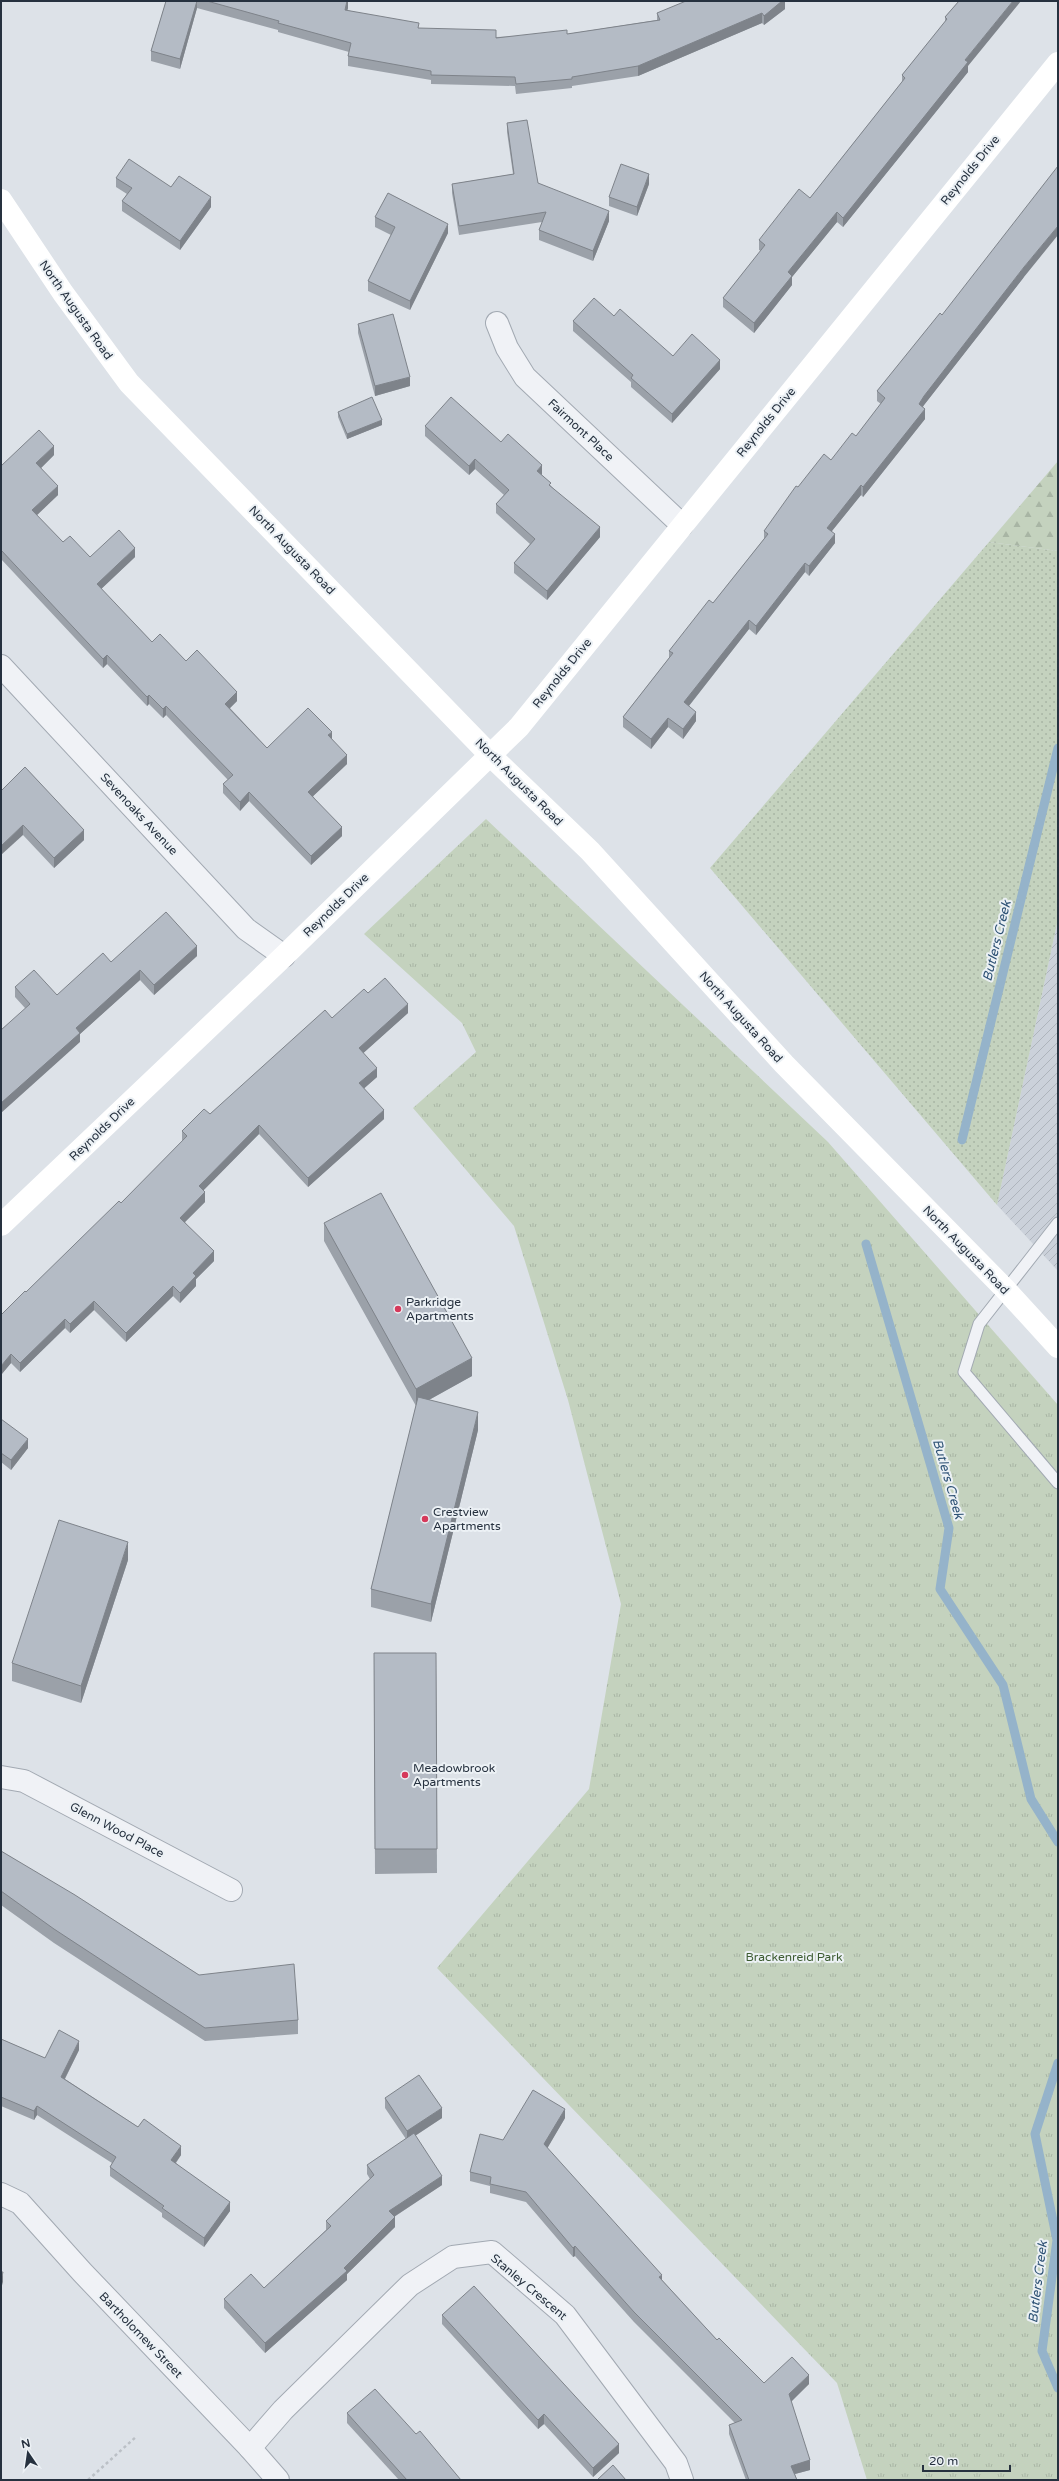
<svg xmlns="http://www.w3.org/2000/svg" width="1059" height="2481" font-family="'Varela Round',sans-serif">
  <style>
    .industrial { fill: url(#industrial-furrows) }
    .grass { fill: url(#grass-dots) }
    .forest { fill: url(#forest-firs) }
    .park { fill: url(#park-tufts) }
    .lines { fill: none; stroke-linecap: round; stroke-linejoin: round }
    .stream { stroke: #95b3ca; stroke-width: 9 }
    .lane-casing { stroke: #a2a9b2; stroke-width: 13 }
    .street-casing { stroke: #a2a9b2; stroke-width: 24 }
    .path { stroke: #bbc0c6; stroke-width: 2.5; stroke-dasharray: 3 3; stroke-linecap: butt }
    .lane { stroke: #f0f2f6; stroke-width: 11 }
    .street { stroke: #f0f2f6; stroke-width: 22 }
    .secondary { stroke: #fff; stroke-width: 22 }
    .wall { fill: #9ba1a9 }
    .shaded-wall { fill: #7e838a }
    .building { fill: #b4bbc5; stroke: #7e838a }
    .poi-dot { fill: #d6395b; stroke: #ecf1f5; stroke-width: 1.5 }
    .labels { text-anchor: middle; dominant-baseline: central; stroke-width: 4; stroke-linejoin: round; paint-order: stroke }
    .street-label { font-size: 12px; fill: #26313f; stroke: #ecf1f5 }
    .poi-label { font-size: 12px; fill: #26313f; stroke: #ecf1f5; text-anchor: start }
    .park-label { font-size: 12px; fill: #3d5c32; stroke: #ecf1f5 }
    .water-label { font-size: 13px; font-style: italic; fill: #2e5275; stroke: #ecf1f5 }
  </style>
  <defs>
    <pattern id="industrial-furrows" width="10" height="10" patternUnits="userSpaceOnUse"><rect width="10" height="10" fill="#cbd1da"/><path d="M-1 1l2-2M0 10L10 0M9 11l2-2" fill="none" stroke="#aeb4bc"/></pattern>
    <pattern id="grass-dots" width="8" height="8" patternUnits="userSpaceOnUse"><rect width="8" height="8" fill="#c4d2be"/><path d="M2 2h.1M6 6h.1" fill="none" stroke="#a8b5a4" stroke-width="1.8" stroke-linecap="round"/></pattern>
    <pattern id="forest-firs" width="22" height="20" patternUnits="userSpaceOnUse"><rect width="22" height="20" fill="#c4d2be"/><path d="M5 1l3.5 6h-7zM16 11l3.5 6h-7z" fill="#a8b5a4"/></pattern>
    <pattern id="park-tufts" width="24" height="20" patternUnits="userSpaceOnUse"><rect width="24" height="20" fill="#c4d2be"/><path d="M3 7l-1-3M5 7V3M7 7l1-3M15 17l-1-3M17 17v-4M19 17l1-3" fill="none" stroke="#a8b5a4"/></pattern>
  </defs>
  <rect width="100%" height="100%" fill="#dde2e8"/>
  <!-- industrial -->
  <path class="industrial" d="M1058,919V1271L997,1205Z"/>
  <!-- grass -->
  <path class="grass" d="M989,542L1058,551V919L997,1205L710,868Z"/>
  <!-- forest -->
  <path class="forest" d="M1058,461V551L989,542Z"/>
  <!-- park -->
  <path class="park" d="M486,819L828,1142L1058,1405V2480H867L837,2383L437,1968L589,1789L621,1604L568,1400L514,1226L413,1108L476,1052L462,1023L364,934Z"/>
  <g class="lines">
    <!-- stream -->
    <g class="stream">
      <path d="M962,1140L1058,748"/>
      <path d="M866,1244L949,1528L940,1589L1003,1685L1031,1799L1058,1842"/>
      <path d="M1058,2063L1035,2134L1057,2240L1042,2351L1058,2388"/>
    </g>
    <defs>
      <path id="lane" d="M1058,1223L979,1324L964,1372L1058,1483"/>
      <g id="street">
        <path d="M497,323L507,348L525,377L682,525"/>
        <path d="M1,666L246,929L284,956"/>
        <path d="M1,1777L24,1781L231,1890"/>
        <path d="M1,2194L20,2203L82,2272L250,2448L278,2480"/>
        <path d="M250,2448L283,2410L410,2285L453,2257L492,2252L565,2315L676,2463L682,2480"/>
      </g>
    </defs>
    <!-- lane casing -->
    <use href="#lane" class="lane-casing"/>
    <!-- street casing -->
    <use href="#street" class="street-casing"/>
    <!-- path -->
    <path class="path" d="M88,2480L137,2436"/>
    <!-- lane -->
    <use href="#lane" class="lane"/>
    <!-- street -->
    <use href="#street" class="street"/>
    <!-- secondary -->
    <g class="secondary">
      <path d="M1,200L63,293L129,383L491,756L590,851L784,1064L1005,1289L1058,1347"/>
      <path d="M1,1225L284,956L519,727L1058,63"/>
    </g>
  </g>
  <!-- wall -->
  <g class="wall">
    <path d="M166,1H348V8L347,10L419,28L496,37L567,34L657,20V13L785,1V9L764,25L762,23L638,76L572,86V88L516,94L515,86L431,84V80L348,66V56L349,52L278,32V30L197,8L180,69L151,61V51Z"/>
    <path d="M959,1L968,66V72L843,227L837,222L792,277V285L754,333L723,307V298L761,251L759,250V240L810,198L902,82V75L945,22V17Z"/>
    <path d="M507,123L538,183L609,221L593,261L539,240V230L542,222L459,235L452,193V184L513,174L507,132Z"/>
    <path d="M116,178L211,207L180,250L122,211V201L127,194L116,187Z"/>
    <path d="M649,184L637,216L609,206V197Z"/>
    <path d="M375,217L448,233L410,310L368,291V281L391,235L375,227Z"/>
    <path d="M1024,277L924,405L922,407L925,419L863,497L861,495L832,531L835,543L809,576L805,572L756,635L749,629L689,706L696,721L683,739L668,727L651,749L623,727V717L669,658V651L713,603L764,539V531L798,487L831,460L856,436L881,404L877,401V391L942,315Z"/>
    <path d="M614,316L673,356L720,369L672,423L631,387V382L573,331V321Z"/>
    <path d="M358,324L410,386L375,396L358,333Z"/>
    <path d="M338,412L382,425L347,439L338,417Z"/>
    <path d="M425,426L501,442L542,474V475L551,486L600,537L547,600L514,573V563L530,544L496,513V504L504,495L475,469L469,475L425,436Z"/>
    <path d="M54,455L41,468L58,495L36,515L63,542L90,557H135L101,589L152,642L186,661L237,701L230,708L267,748L332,739L347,764L313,796L342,836L311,865L249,801L240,811L223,793V784L228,780L166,715L163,718L149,704L147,706L107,664L103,668L1,559V466Z"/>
    <path d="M1,791L84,840L54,868L23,835Z"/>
    <path d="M197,956L154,995L140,980L80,1034V1042L25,1008L15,997V987L57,995L111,962Z"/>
    <path d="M368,993L408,1013L363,1053L377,1077L364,1088L384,1119L308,1187L259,1134L203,1190L205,1202L185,1222L214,1261L196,1279V1286L180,1303L173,1296L126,1342L94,1310L70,1333L65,1328L20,1372L11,1363L1,1375L26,1292L121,1203L183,1141L182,1140V1131L210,1114L332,1018Z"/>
    <path d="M324,1223L472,1376L429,1400L478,1430L431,1622L371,1607V1589L416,1406L324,1241Z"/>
    <path d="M1,1419L28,1448L11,1470L1,1462Z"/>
    <path d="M128,1560L81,1703L12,1681V1663Z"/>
    <path d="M374,1653H436L437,1873L375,1874Z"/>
    <path d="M1,1851L199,1975L298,2020V2034L205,2041L54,1943L1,1905Z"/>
    <path d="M1,2039L45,2058L79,2050L65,2079L181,2155L176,2163L230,2211L204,2247L162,2217V2213L110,2176V2167L112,2163L37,2115L34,2120L1,2106Z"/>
    <path d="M385,2098L442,2118L415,2136L442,2185L394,2217L395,2227L347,2274V2280L265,2353L224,2308V2299L264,2288L326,2230V2221L370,2179L367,2174V2165L406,2139L385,2108Z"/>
    <path d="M565,2118L547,2148L662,2280L717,2340L764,2383L809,2384L791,2401L810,2470L795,2474L797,2480H746L729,2434V2425L735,2423L634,2322L575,2256L573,2257L526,2202L490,2193V2186L470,2181V2172L503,2140Z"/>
    <path d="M442,2315L619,2453L593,2477L544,2424L538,2429L442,2324Z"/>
    <path d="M347,2413L416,2434L461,2480H399L347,2423Z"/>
  </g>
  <!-- shaded-wall -->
  <g class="shaded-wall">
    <path d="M197,1V8L180,69V59Z"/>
    <path d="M347,1H348V8L345,19V10Z"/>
    <path d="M780,1H785V9L764,25V16Z"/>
    <path d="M1013,1H1021L968,66V72L843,227V218L965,60Z"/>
    <path d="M762,13V23L638,76V66Z"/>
    <path d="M649,174V184L637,216V207Z"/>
    <path d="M211,197V207L180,250V241Z"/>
    <path d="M609,211V221L593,261V251Z"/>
    <path d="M837,212V222L792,277V285L754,333V323L788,272Z"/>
    <path d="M448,224V233L410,310V301Z"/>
    <path d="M1058,226V235L1024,277L924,405L919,414V404L924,396L1024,267Z"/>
    <path d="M720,360V369L672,423V414Z"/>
    <path d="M410,377V386L375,396V386Z"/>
    <path d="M925,409V419L863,497V487Z"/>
    <path d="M382,420V425L347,439V434Z"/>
    <path d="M54,446V455L36,473V463Z"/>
    <path d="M475,459V469L469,475V466Z"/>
    <path d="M542,465V474L537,480V471Z"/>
    <path d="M861,485V495L827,537V528Z"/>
    <path d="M58,486V495L32,520V510Z"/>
    <path d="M600,527V537L547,600V591Z"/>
    <path d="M835,534V543L809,576V566Z"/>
    <path d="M135,548V557L97,593V584Z"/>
    <path d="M805,563V572L756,635V626Z"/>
    <path d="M749,620V629L684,712V702Z"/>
    <path d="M107,655V664L103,668V659Z"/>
    <path d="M237,692V701L225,713V704Z"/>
    <path d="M149,695V704L147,706V697Z"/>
    <path d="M166,706V715L163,718V709Z"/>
    <path d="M696,712V721L683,739V729Z"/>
    <path d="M668,718V727L651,749V739Z"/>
    <path d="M332,732V741L328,735Z"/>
    <path d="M347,755V764L308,801V792Z"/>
    <path d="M249,792V801L240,811V802Z"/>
    <path d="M23,825V835L1,855V846Z"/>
    <path d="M342,827V836L311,865V856Z"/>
    <path d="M84,830V840L54,868V858Z"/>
    <path d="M197,946V956L154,995V985Z"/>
    <path d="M140,970V980L80,1034V1042L1,1113V1103L76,1028Z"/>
    <path d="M408,1004V1013L359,1057V1048Z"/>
    <path d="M377,1068V1077L359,1093V1083Z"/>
    <path d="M384,1110V1119L308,1187V1178Z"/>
    <path d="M259,1125V1134L199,1195V1186Z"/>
    <path d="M205,1192V1202L180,1227V1218Z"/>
    <path d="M214,1251V1261L196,1279V1286L180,1303V1293L193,1273Z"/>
    <path d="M173,1286V1296L126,1342V1333Z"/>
    <path d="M94,1301V1310L70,1333V1324Z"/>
    <path d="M65,1319V1328L20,1372V1363Z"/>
    <path d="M11,1354V1363L1,1375V1366Z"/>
    <path d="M472,1358V1376L416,1407V1389Z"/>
    <path d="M478,1412V1430L431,1622V1604Z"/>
    <path d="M28,1439V1448L11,1470V1460Z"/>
    <path d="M128,1542V1560L81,1703V1686Z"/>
    <path d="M79,2041V2050L61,2086V2077Z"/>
    <path d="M37,2106V2115L34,2120V2111Z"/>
    <path d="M442,2108V2118L407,2141V2131Z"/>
    <path d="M565,2109V2118L544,2154V2144Z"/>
    <path d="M181,2146V2155L171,2169V2160Z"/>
    <path d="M442,2176V2185L389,2220V2211Z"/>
    <path d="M230,2202V2211L204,2247V2238Z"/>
    <path d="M395,2217V2227L347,2274V2280L265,2353V2343Z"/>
    <path d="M575,2246V2256L573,2257V2248Z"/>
    <path d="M3,2272V2282L1,2289V2280Z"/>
    <path d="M662,2275V2284L659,2277Z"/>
    <path d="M809,2375V2384L789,2404V2394Z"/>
    <path d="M544,2414V2424L538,2429V2420Z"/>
    <path d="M619,2444V2453L593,2477V2468Z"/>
    <path d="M810,2460V2470L791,2475V2466Z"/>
  </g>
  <!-- building -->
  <g class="building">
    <path d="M166,1H197L180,59L151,51Z"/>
    <path d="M207,1H347L345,10L419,23L418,28L496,30V38L567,30V34L660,20L657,13L686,1H782L764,16L762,13L638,66L572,77V79L516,84L515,77L431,75V71L348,56L351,43L278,23L279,21Z"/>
    <path d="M959,1H1013L965,60L968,62L843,218L837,212L788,272L792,276L754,323L723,298L765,245L759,240L799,189L810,198L905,78L902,75L947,19L945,17Z"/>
    <path d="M527,120L538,183L609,211L593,251L539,230L546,212L459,226L452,184L514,174L507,123Z"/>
    <path d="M129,159L171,187L179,176L211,197L180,241L122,201L132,188L116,178Z"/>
    <path d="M621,164L649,174L637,207L609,197Z"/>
    <path d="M1058,166V226L1024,267L924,396L919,404L925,409L863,487L861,485L827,528L835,534L809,566L805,563L756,626L749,620L684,702L696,712L683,729L668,718L651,739L623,717L673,653L669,651L709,600L713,603L768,534L764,531L796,486L798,487L824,454L831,460L852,433L856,436L885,398L877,391L940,313L942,315Z"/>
    <path d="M388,193L448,224L410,301L368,281L395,227L375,217Z"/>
    <path d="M594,298L614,316L620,309L673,356L692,334L720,360L672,414L631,378L633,375L573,321Z"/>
    <path d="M393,314L410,377L375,386L358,324Z"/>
    <path d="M372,397L382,420L347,434L338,412Z"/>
    <path d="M451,397L501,442L508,434L542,465L537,471L551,483L549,485L600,527L547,591L514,563L535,539L496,504L509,490L475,459L469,466L425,426Z"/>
    <path d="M39,430L54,446L36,463L58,486L32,510L63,542L70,536L90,557L119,530L135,548L97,584L152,642L160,634L186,661L197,650L237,692L225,704L267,748L308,708L332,732L328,735L347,755L308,792L342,827L311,856L249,792L240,802L223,784L233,775L166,706L163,709L149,695L147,697L107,655L103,659L1,550V466Z"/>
    <path d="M25,767L84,830L54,858L23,825L1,846V791Z"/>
    <path d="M166,912L197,946L154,985L140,970L76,1028L80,1033L1,1103V1030L30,1004L15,987L34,970L57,995L103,953L111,962Z"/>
    <path d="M385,978L408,1004L359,1048L377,1068L359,1083L384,1110L308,1178L259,1125L199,1186L205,1192L180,1218L214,1251L193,1273L196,1276L180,1293L173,1286L126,1333L94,1301L70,1324L65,1319L20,1363L11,1354L1,1366V1315L25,1291L26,1292L119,1201L121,1203L187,1136L182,1131L204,1109L210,1114L325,1010L332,1018L364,989L368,993Z"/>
    <path d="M381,1193L472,1358L416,1389L324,1223Z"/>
    <path d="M418,1397L478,1412L431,1604L371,1589Z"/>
    <path d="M1,1419L28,1439L11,1460L1,1453Z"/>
    <path d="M59,1520L128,1542L81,1686L12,1663Z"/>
    <path d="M374,1653H436L437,1849H375Z"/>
    <path d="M1,1851L75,1895L199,1975L294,1964L298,2020L205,2028L54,1929L1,1891Z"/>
    <path d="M59,2030L79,2041L61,2077L138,2127L144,2119L181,2146L171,2160L230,2202L204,2238L162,2208L164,2206L110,2167L116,2157L37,2106L34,2111L1,2097V2039L45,2058Z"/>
    <path d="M419,2075L442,2108L407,2131L385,2098Z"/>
    <path d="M533,2090L565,2109L544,2144L662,2275L659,2277L717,2340L719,2338L764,2383L792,2357L809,2375L789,2394L810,2460L791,2466L797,2480H749L729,2425L742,2420L634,2312L575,2246L573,2248L526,2192L490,2184L491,2177L470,2172L480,2134L503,2140Z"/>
    <path d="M414,2133L442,2176L389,2211L395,2217L344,2268L347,2271L265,2343L224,2299L251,2274L264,2288L331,2226L326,2221L374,2175L367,2165Z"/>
    <path d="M1,2272H3L1,2280Z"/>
    <path d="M474,2286L619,2444L593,2468L544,2414L538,2420L442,2315Z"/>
    <path d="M375,2389L416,2434L420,2431L461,2480H407L347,2413Z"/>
    <path d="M613,2465L626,2480H597Z"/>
  </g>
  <!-- markers -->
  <g class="poi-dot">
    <circle cx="398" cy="1309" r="4"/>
    <circle cx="425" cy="1519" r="4"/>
    <circle cx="405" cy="1775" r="4"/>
  </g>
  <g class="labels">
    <!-- street labels -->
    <g class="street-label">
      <text transform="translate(970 170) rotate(-51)">Reynolds Drive</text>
      <text transform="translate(76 310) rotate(55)">North Augusta Road</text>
      <text transform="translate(766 422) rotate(-51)">Reynolds Drive</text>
      <text transform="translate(581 430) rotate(43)">Fairmont Place</text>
      <text transform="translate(292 550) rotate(46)">North Augusta Road</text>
      <text transform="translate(562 673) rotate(-51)">Reynolds Drive</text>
      <text transform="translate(519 782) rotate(45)">North Augusta Road</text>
      <text transform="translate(139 814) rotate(47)">Sevenoaks Avenue</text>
      <text transform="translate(336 905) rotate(-44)">Reynolds Drive</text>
      <text transform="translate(741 1017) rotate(48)">North Augusta Road</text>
      <text transform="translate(102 1129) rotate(-44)">Reynolds Drive</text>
      <text transform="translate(966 1250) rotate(46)">North Augusta Road</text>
      <text transform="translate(117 1830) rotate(28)">Glenn Wood Place</text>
      <text transform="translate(529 2287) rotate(40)">Stanley Crescent</text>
      <text transform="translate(141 2335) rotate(46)">Bartholomew Street</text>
    </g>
    <!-- poi labels -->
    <g class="poi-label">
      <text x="406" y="1302">Parkridge<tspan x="406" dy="14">Apartments</tspan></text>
      <text x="433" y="1512">Crestview<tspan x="433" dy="14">Apartments</tspan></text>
      <text x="413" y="1768">Meadowbrook<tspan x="413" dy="14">Apartments</tspan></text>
    </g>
    <!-- park labels -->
    <g class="park-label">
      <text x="794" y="1957">Brackenreid Park</text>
    </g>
    <!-- water labels -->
    <g class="water-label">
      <text transform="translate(997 941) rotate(-76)">Butlers Creek</text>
      <text transform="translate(948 1479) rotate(74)">Butlers Creek</text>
      <text transform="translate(1038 2282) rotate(-83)">Butlers Creek</text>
    </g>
  </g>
  <!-- border -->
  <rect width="1059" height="2481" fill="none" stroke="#26313f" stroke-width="4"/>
  <!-- north arrow -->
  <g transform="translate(28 2453) rotate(347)" stroke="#ecf1f5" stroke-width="3" paint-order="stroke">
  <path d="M0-3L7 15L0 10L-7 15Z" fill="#26313f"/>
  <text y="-6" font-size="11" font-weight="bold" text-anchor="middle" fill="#26313f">N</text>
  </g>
  <!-- scale -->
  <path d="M923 2465v6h87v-6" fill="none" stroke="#26313f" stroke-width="2"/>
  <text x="929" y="2465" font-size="12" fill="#26313f" stroke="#ecf1f5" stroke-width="3" paint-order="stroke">20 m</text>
</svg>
